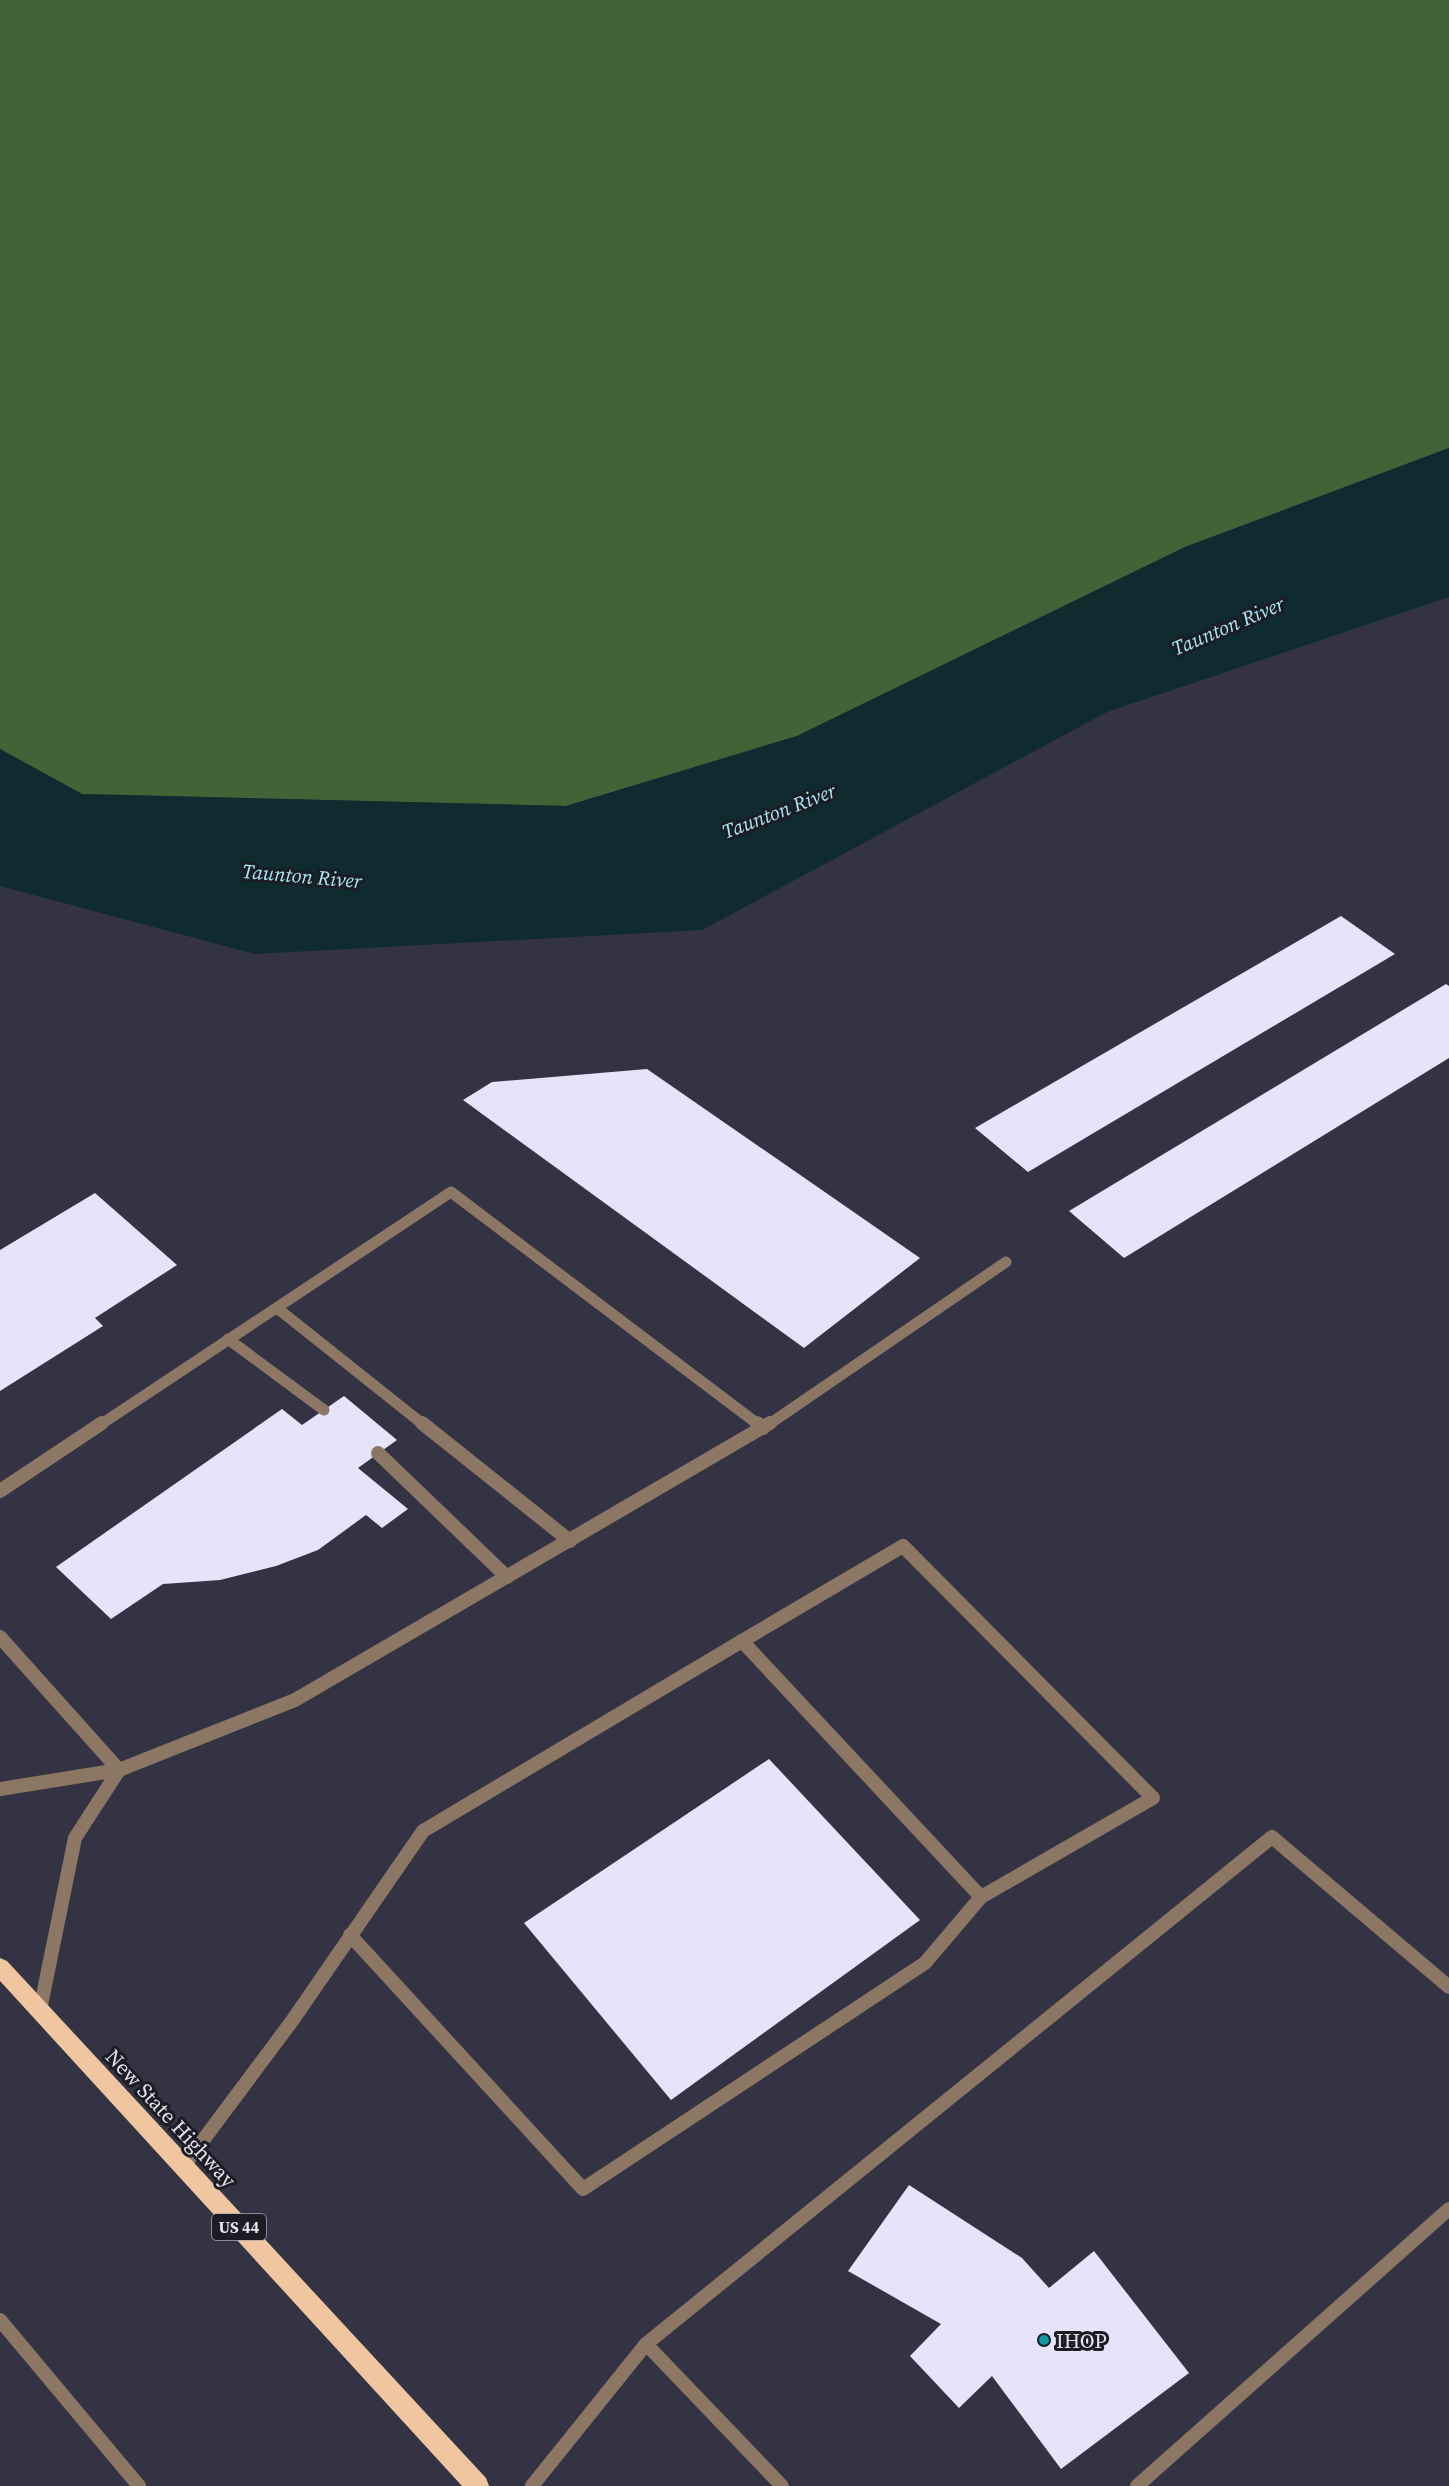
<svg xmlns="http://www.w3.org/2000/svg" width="1449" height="2486" font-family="'Source Serif 4',serif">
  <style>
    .green { fill: #436336 }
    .water { fill: #102b30 }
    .building { fill: #e5e4f9 }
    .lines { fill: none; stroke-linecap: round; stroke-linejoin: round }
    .service-far1 { stroke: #8c7765; stroke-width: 11 }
    .service { stroke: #8c7765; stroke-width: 14 }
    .trunk { fill: #f0c6a0; fill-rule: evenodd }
    .culture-dot { fill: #0f9aa8; stroke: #1c1c24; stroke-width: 2 }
    .labels { text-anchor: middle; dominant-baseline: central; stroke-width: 6; stroke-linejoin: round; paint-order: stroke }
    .shield { fill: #1c1c24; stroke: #a8a8b1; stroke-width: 1.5 }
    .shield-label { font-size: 16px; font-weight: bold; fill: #e4e4ee }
    .water-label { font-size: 20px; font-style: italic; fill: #a7e8f7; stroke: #1c1c24 }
    .near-street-label { font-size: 21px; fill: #e4e4ee; stroke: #1c1c24 }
    .near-poi-label { font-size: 21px; fill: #e4e4ee; stroke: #1c1c24; text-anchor: start }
  </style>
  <rect width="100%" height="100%" fill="#343344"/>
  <!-- green -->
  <path class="green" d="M0,0H1449V448L1185,547L797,736L566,806L82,794L0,749Z"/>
  <!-- water -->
  <path class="water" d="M1449,448V597L1107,712L702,930L255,954L0,886V749L82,794L566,806L797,736L1185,547Z"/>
  <!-- building -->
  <g class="building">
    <path d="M1341,916L1395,954L1028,1172L975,1128Z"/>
    <path d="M1446,984L1449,986V1058L1124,1258L1069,1211Z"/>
    <path d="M647,1069L920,1258L804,1348L463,1100L492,1082Z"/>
    <path d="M95,1193L177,1265L95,1318L103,1326L0,1391V1250Z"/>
    <path d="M344,1396L397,1440L358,1468L408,1509L382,1528L366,1515L318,1550L276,1566L220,1580L163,1584L111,1619L56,1567L282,1409L302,1425Z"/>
    <path d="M769,1759L920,1920L671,2100L524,1923Z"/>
    <path d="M909,2185L1022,2258L1049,2288L1094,2251L1189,2373L1061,2469L992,2376L959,2408L910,2356L941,2324L848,2271Z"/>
  </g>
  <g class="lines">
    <!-- service-far1 -->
    <g class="service-far1">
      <path d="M277,1308L424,1425"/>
      <path d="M228,1339L324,1410"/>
      <path d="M100,1425L451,1192L759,1425"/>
      <path d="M768,1425L1006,1262"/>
    </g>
    <!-- service -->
    <g class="service">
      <path d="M422,1423L570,1541"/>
      <path d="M757,1423L763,1428"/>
      <path d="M378,1453L507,1577"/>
      <path d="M0,1491L102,1423"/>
      <path d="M903,1546L1153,1798L981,1897L742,1641Z"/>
      <path d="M0,1637L119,1770"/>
      <path d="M0,1789L119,1770L295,1700L770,1423"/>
      <path d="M350,1935L583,2189L925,1963L981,1897"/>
      <path d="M40,2010L75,1838L119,1770"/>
      <path d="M183,2167L292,2021L423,1831L742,1641"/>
      <path d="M0,2320L139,2486"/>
      <path d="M646,2344L782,2486"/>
      <path d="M532,2486L646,2344L1272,1837L1449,1987"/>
      <path d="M1137,2486L1449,2209"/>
    </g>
    <!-- trunk -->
    <path class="trunk" d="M0,1958L7,1961L486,2478L489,2486H462L0,1981Z"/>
  </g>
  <!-- markers -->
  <circle class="culture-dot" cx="1044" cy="2340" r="6"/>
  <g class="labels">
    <!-- shield labels -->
    <rect class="shield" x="212" y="2214" width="54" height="26" rx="4.5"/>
    <g class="shield-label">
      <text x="239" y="2227">US 44</text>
    </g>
    <!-- water labels -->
    <g class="water-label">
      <text transform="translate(1228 626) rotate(-23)">Taunton River</text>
      <text transform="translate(779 811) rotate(-21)">Taunton River</text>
      <text transform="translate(302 876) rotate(5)">Taunton River</text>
    </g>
    <!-- near-street labels -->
    <g class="near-street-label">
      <text transform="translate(171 2118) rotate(47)">New State Highway</text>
    </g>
    <!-- near-poi labels -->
    <g class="near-poi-label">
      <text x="1056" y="2340">IHOP</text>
    </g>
  </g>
</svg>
